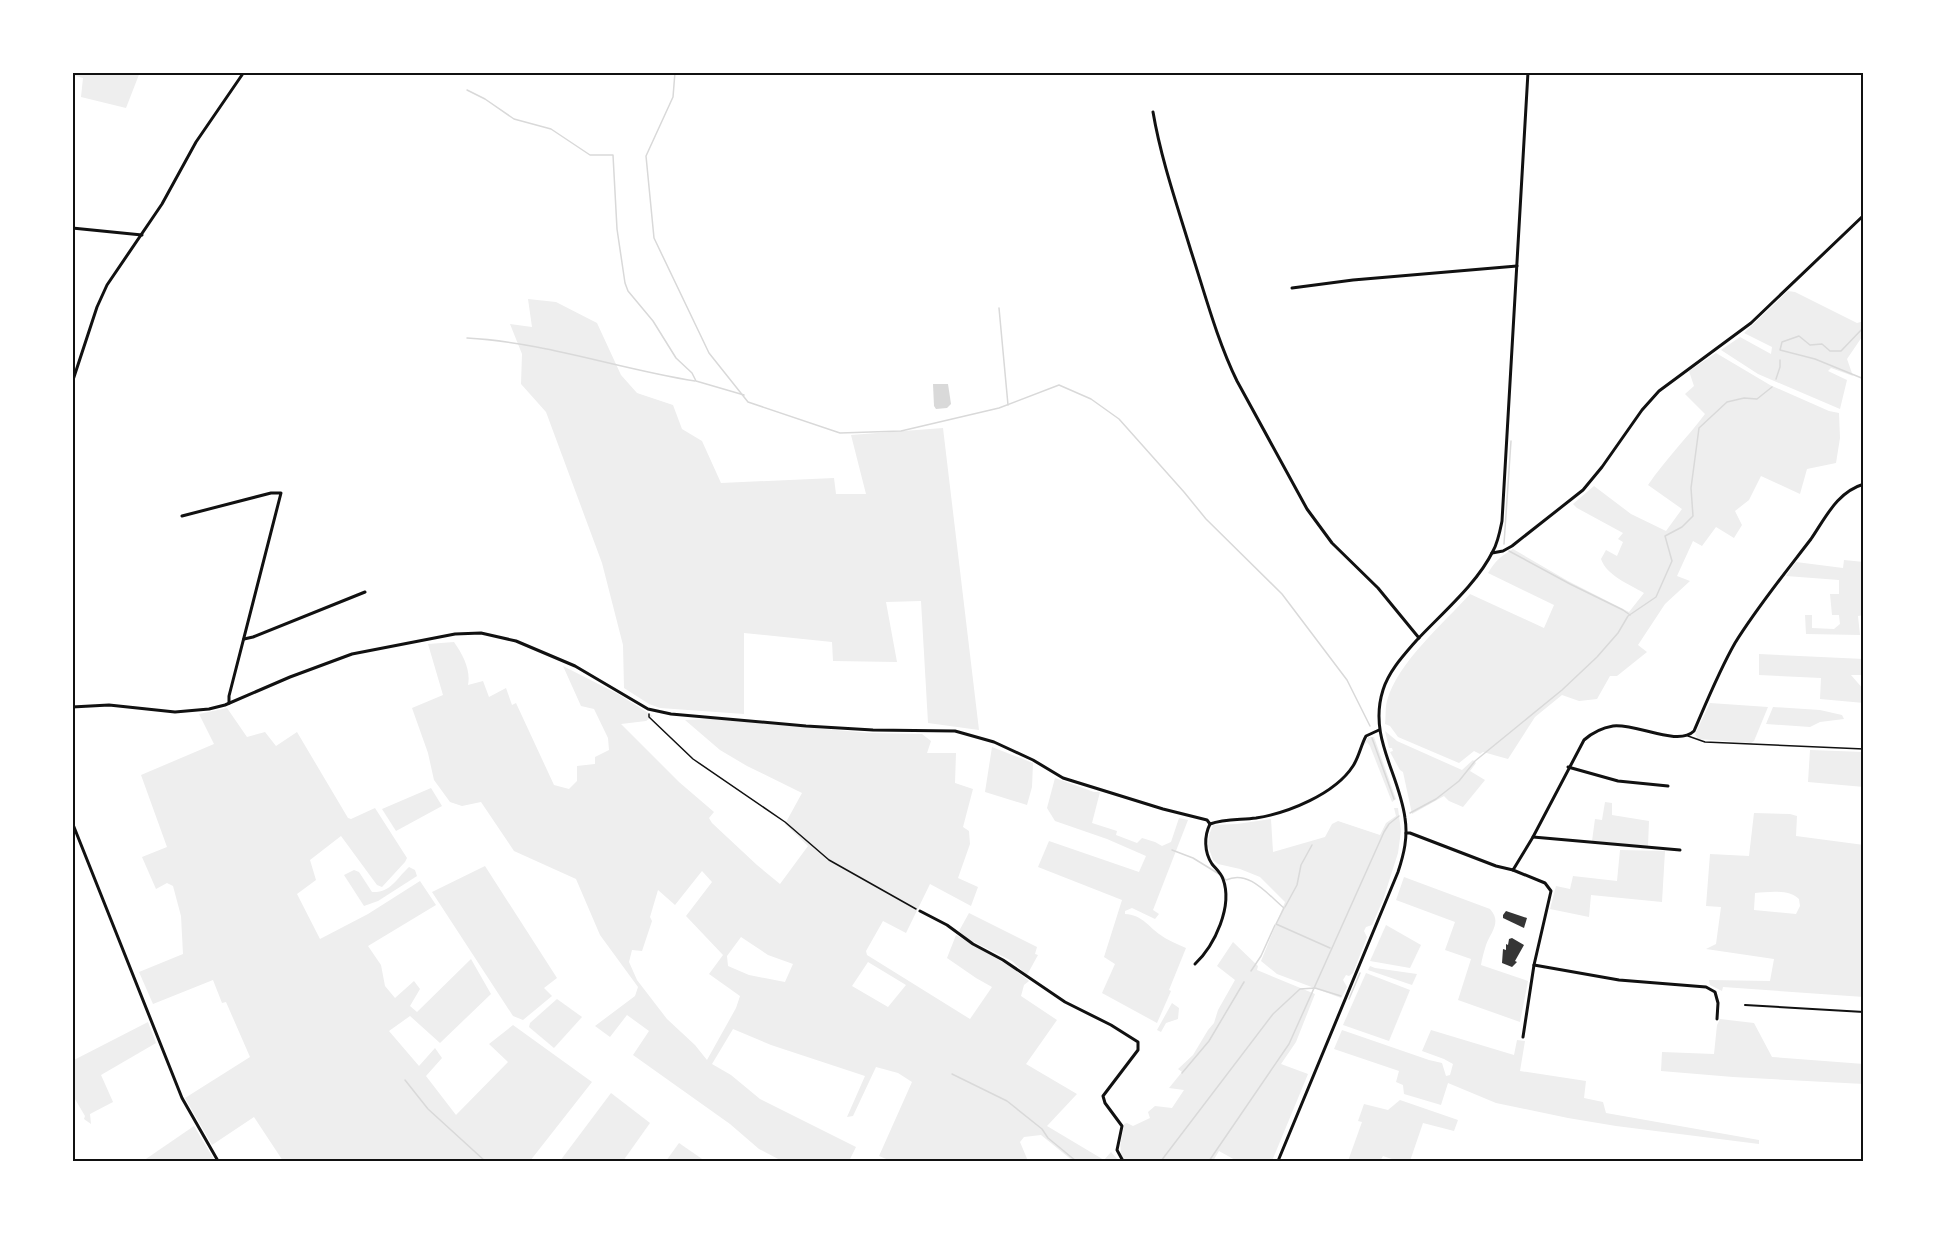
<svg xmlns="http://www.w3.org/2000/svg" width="1936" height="1233" font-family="Cabin,sans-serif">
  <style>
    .green { fill: #eee; fill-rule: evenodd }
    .water { fill: #d9d9d9 }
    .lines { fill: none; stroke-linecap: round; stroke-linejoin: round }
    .stream { stroke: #d9d9d9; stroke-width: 1.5 }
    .building { fill: #353535 }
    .path { stroke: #111; stroke-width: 1.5 }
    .service { stroke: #111; stroke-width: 1.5 }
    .pedestrian { stroke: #111; stroke-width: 2 }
    .minor { stroke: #111; stroke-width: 3 }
    .tertiary { stroke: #111; stroke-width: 3 }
    .neatline { fill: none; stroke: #111; stroke-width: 2 }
  </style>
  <rect width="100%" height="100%" fill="#fff"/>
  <!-- green -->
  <g class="green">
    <path d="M72,72H140L126,108L81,97L83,78L72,75Z"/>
    <path d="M1788,291L1795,292L1857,323L1864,321V334L1847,359L1853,376L1831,368L1828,371L1847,380L1840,409L1758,374L1721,350L1740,337L1771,354L1772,347L1744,333Z"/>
    <path d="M528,299L556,302L597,323L621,375L637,393L673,405L682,429L702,441L721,483L834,478L836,494H866L851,435L943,428L979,730L928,723L921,601L886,602L897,662L833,661L832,642L744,633V714L660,708L649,704L624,688L623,645L602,563L546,412L521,384L522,354L510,324L532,327Z"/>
    <path d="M1716,353L1770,385L1829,411L1839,413L1840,438L1836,463L1807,469L1800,494L1761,476L1749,500L1735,511L1742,525L1734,538L1716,527L1702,546L1693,541L1677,576L1690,581L1665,604L1638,645L1647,652L1617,676H1610L1597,699L1579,701L1562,695L1535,717L1508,759L1483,752L1480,754L1474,751L1459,763L1398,737L1390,726L1385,724C1386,717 1385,708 1387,701C1397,663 1444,623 1470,594L1544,628L1554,605L1488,573C1496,560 1501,556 1513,549L1568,581L1629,612L1644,593C1629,584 1607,576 1601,559L1606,550L1617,556L1623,542L1618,539L1623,533L1577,508L1573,504L1594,486L1631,514L1666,531L1682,509L1648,485C1665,460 1686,439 1705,414L1685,394L1694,386L1689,371Z"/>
    <path d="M1844,560L1864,562V615L1858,616L1860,635L1806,634L1805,615H1812V628L1834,629L1840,624L1839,615H1832L1830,594H1839V580L1786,576L1796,562L1843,568Z"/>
    <path d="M454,642C463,655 471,670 468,685L483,681L489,697L506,688L512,705L516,703L554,785L569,789L577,781V766L595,764V757L609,750L608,738L594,709L581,706L563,666L618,694L653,716L646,721L621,724L679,782L714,812L709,818L712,823L757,865L780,884L808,846L785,824L802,793L747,766L720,750L685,720L712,719L870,733L922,734L931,741L927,753H956L955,783L973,789L963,827L969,831L970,844L958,878L978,887L971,906L930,884L906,933L883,921L866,951L867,955L970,1019L992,987L976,978L947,958L956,935L1011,967L1029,981L1024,985L1021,996L1057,1020L1026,1064L1077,1094L1047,1126L1104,1160L1111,1152L1119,1161H1073L1041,1135L1024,1137L1020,1142L1028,1161H891L879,1156L912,1082L898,1073L876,1067L853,1116L847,1117L865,1076L771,1045L733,1029L712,1064L731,1075L760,1099L856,1147L849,1161H782L759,1149L730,1124L633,1055L649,1031L627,1015L610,1037L595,1026L635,996L638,987L600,935L576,879L514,851L481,802L462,806L450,802L434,780L428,753L412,708L443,695L428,644ZM702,871L712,882L686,916L723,955L709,974L740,996L736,1008L707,1060L695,1045L667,1019L637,980L629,962L632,950L642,951L652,921L650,917L658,890L675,905ZM741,937L768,955L793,964L785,982L749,975L728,966L727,956ZM868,962L906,985L888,1007L852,986Z"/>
    <path d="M1759,654L1864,659V675H1851L1864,690V703L1820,699L1821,678L1759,675Z"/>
    <path d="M1710,703L1768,707L1754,741L1751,743L1698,739L1695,734Z"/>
    <path d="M1773,707L1820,710L1842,715L1844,719L1820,722L1810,727L1766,724Z"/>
    <path d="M227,708L247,737L265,732L276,746L297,732L348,818L351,819L375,808L407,858L405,862L382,887L377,885L341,836L310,860L316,880L297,894L320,939L368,914L420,881L436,905L368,946L381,965L385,986L395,998L414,981L420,989L410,1006L417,1012L471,959L491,994L440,1043L410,1016L389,1031L419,1066L435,1048L442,1058L426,1076L456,1115L508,1062L489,1044L513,1025L592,1082L530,1161H283L254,1117L212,1145L185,1098L250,1057L226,1002L222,1003L213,980L153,1004L139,972L183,954L181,916L173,886L167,883L156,889L142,857L167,847L141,775L214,744L199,714Z"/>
    <path d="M1385,731L1397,741L1462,770L1473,760L1476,763L1470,771L1485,780L1463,807L1449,801L1444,796L1412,814L1403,772L1400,770L1390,752L1393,751L1392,748H1389Z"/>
    <path d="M1368,737H1374L1396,799L1392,802L1370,746L1367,742L1364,745Z"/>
    <path d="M992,747L1033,763L1032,787L1027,805L985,792Z"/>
    <path d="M1810,750L1864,752V787L1808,782Z"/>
    <path d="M1055,778L1094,792H1100L1092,823L1117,831L1116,835L1137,843L1142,838L1155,842L1162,846L1171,842L1179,818L1188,820L1153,910L1159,914L1155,919L1132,908L1125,911V914C1142,915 1147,925 1159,934C1167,940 1177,944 1186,948L1169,990L1171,991L1157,1023L1102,993L1115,964L1104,957L1122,900L1038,867L1049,841L1139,872L1146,856L1107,839L1055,821L1047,808Z"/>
    <path d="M431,788L442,806L396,831L382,809Z"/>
    <path d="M1605,802L1612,803V815L1649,821L1648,846L1592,841L1595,819L1602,820Z"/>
    <path d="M1394,808H1398L1401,831L1398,853L1383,900L1372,925L1366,927L1364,931L1367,937L1353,973L1349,976L1346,975L1343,980L1347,987L1341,998L1277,974L1261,961L1285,902L1260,877L1240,869L1218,864L1213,860L1208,846L1209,835L1213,825L1237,824L1271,819L1273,852L1325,837L1332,824L1338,821L1380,835L1386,823L1396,816Z"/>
    <path d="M1754,813L1790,814L1797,816L1796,836L1864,845V997L1723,987L1722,991L1710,985L1709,980L1770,981L1774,959L1706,949L1716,944L1721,907L1706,906L1710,854L1749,856ZM1755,893C1769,892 1789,889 1799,899L1800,906L1796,914L1754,910Z"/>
    <path d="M1620,850L1665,851L1662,902L1591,895L1589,917L1550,909L1556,886L1570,889L1573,876L1617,881Z"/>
    <path d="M485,866L557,978L544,988L552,996L523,1020L513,1016L432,892Z"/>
    <path d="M409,867L415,870L417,876L378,901L364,906L344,875L354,870L359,872L372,892C391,893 396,879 409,867Z"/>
    <path d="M1404,877L1490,909C1502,922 1491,932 1486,945C1484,952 1482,958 1481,965L1528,981L1520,1022L1458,1000L1471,959L1445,950L1455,922L1396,900Z"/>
    <path d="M969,913L1037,947L1035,954L1038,955L1027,975L1012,961L966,938L959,931Z"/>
    <path d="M1386,925L1421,945L1410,968L1370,961Z"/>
    <path d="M1233,942L1258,966L1257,970L1315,994L1296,1042L1281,1064L1308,1074L1272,1161H1237L1219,1151L1213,1161H1125C1116,1149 1123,1138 1124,1124L1127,1123L1133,1126L1150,1118L1148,1112L1155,1106L1172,1108L1184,1090L1169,1088L1182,1072L1178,1069L1193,1055L1208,1030L1214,1023L1218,1010L1235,980L1217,966Z"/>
    <path d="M1370,966L1375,968L1417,974L1412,985L1368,970Z"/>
    <path d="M1366,973L1410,990L1389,1041L1343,1025Z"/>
    <path d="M557,999L582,1017L554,1048L529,1027L530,1023Z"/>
    <path d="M1172,1003L1179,1008L1178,1019L1166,1023L1161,1032L1157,1030Z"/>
    <path d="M1720,1019L1754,1023L1772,1057L1864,1064V1084L1733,1077L1661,1071L1662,1052L1714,1054L1717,1025Z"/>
    <path d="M148,1022L156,1043L101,1075L113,1102L90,1114L91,1124L84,1119L85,1116L72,1094V1061Z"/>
    <path d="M1342,1030L1429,1060L1442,1063L1446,1076L1450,1075L1453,1064L1444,1059L1422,1051L1431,1030L1514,1055L1517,1040L1525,1041L1520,1071L1586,1081L1584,1098L1603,1102L1606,1113L1759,1140V1144L1616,1126L1568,1118L1496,1103L1448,1083L1441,1105L1404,1094L1403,1085L1396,1082L1399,1071L1334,1049Z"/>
    <path d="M611,1093L650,1123L623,1161H560Z"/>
    <path d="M1400,1100L1458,1120L1454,1131L1423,1123L1410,1161H1398L1383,1156L1380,1161H1348L1362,1122L1358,1121L1364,1104L1388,1110Z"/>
    <path d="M194,1126L215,1161H143Z"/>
    <path d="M679,1143L705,1161H666Z"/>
  </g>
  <!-- water -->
  <path class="water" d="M933,384H948L951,404L947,408L936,409L934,406Z"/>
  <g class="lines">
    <!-- stream -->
    <g class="stream">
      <path d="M675,72L673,97L646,156L654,238L709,353L748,402L840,433L901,431L999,408L1059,385L1091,399L1119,419L1184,492L1206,519L1282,594L1347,680L1370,726"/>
      <path d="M467,90L485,99L514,119L551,129L590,155H613L617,229L625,283L628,291L653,321L676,358L692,373L696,381L744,395"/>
      <path d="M999,308L1008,405"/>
      <path d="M1864,327L1841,351H1830L1822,344L1810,345L1799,336L1782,342L1780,350L1815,359L1864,379"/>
      <path d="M467,338C544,342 619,369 695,381"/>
      <path d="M1776,379L1780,367V360"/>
      <path d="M1504,544L1511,441"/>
      <path d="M1509,551L1570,584L1623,610L1630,615"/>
      <path d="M1372,738L1394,799"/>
      <path d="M1410,813L1436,799L1459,781L1475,761L1562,690L1597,657L1618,633L1628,616L1656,597L1672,561L1665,536L1682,527L1693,516L1691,488L1699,428L1727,402L1744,398L1757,399L1772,387"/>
      <path d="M1172,850L1193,858L1219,874"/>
      <path d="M1223,877L1226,880C1249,869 1268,895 1284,908L1276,924L1330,948"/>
      <path d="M1285,907L1297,885L1301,865L1312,845"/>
      <path d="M1251,971L1261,956L1275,925"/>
      <path d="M1349,999L1360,973"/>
      <path d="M1182,1073L1209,1041L1244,982"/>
      <path d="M952,1074L1007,1101L1042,1129L1048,1138L1076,1161"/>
      <path d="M405,1080L428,1109L485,1161"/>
      <path d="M1161,1161L1273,1014L1300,989L1315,988L1341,996"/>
      <path d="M1209,1161L1289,1044L1384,832L1389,824L1399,816"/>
    </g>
  </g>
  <!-- building -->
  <g class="building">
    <path d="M1506,911L1527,918L1524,928L1503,918V915Z"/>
    <path d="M1512,938L1524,945L1515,961L1517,962L1512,967L1502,963L1503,949L1506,950V944L1508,945L1509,939Z"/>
  </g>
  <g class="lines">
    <!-- path -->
    <path class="path" d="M649,714V717L693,759L785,822L829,860L916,909"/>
    <!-- service -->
    <path class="service" d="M1688,736L1705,742L1864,749"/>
    <!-- pedestrian -->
    <path class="pedestrian" d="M1745,1005L1864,1012"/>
    <!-- minor -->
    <g class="minor">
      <path d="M1153,112C1161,159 1177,205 1191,251C1205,294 1217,340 1237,381L1307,509L1332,543L1378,588L1419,638"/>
      <path d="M72,228L142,235"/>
      <path d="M1292,288L1353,280L1517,266"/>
      <path d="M182,516L271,493H281L229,696V703"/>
      <path d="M1492,553L1503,551L1512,546L1583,490L1602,467L1642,410L1659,391L1751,323L1864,215"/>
      <path d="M244,639L253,637L365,592"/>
      <path d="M72,707L109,705L175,712L209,709L225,705L290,677L352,654L455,634L481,633L516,641L575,666L648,709L671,714L806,726L873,730L955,731L994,742L1033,760L1063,778L1163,809L1207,820L1210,824"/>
      <path d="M1568,767L1618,781L1668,786"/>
      <path d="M72,822L182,1098L218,1161"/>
      <path d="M1210,824C1224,819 1241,820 1256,818C1288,813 1335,794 1353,766C1359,757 1361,745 1366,736L1379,730"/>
      <path d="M1406,833H1410L1496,866L1513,870L1533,837L1584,740C1592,733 1601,728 1613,726C1636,723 1678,747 1694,731C1707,701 1719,671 1735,643C1758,606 1785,573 1811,539C1826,517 1837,492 1864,484"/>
      <path d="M1533,837L1680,850"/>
      <path d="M1513,870L1545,883L1551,891L1534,965L1523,1037"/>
      <path d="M920,911L947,925L973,944L1003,960L1065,1002L1111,1025L1138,1042V1050L1103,1096L1105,1103L1122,1126L1117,1150L1123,1161"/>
      <path d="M1195,964C1215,945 1233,906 1223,879C1221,873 1216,869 1212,864C1204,852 1204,836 1210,824"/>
      <path d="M1534,965L1619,980L1706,987L1715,992L1718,1003L1717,1019"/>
    </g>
    <!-- tertiary -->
    <g class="tertiary">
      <path d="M72,383L97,307L107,285L162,204L196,142L244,72"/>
      <path d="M1278,1161L1398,872C1404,854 1408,837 1405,818C1399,773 1368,737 1383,690C1389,671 1403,656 1416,641C1441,614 1477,584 1493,551C1498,542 1500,531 1502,521L1528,72"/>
    </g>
  </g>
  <!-- border -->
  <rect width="1936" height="1233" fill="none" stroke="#ffffff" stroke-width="147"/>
  <rect x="74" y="74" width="1788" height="1086" class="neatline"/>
</svg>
